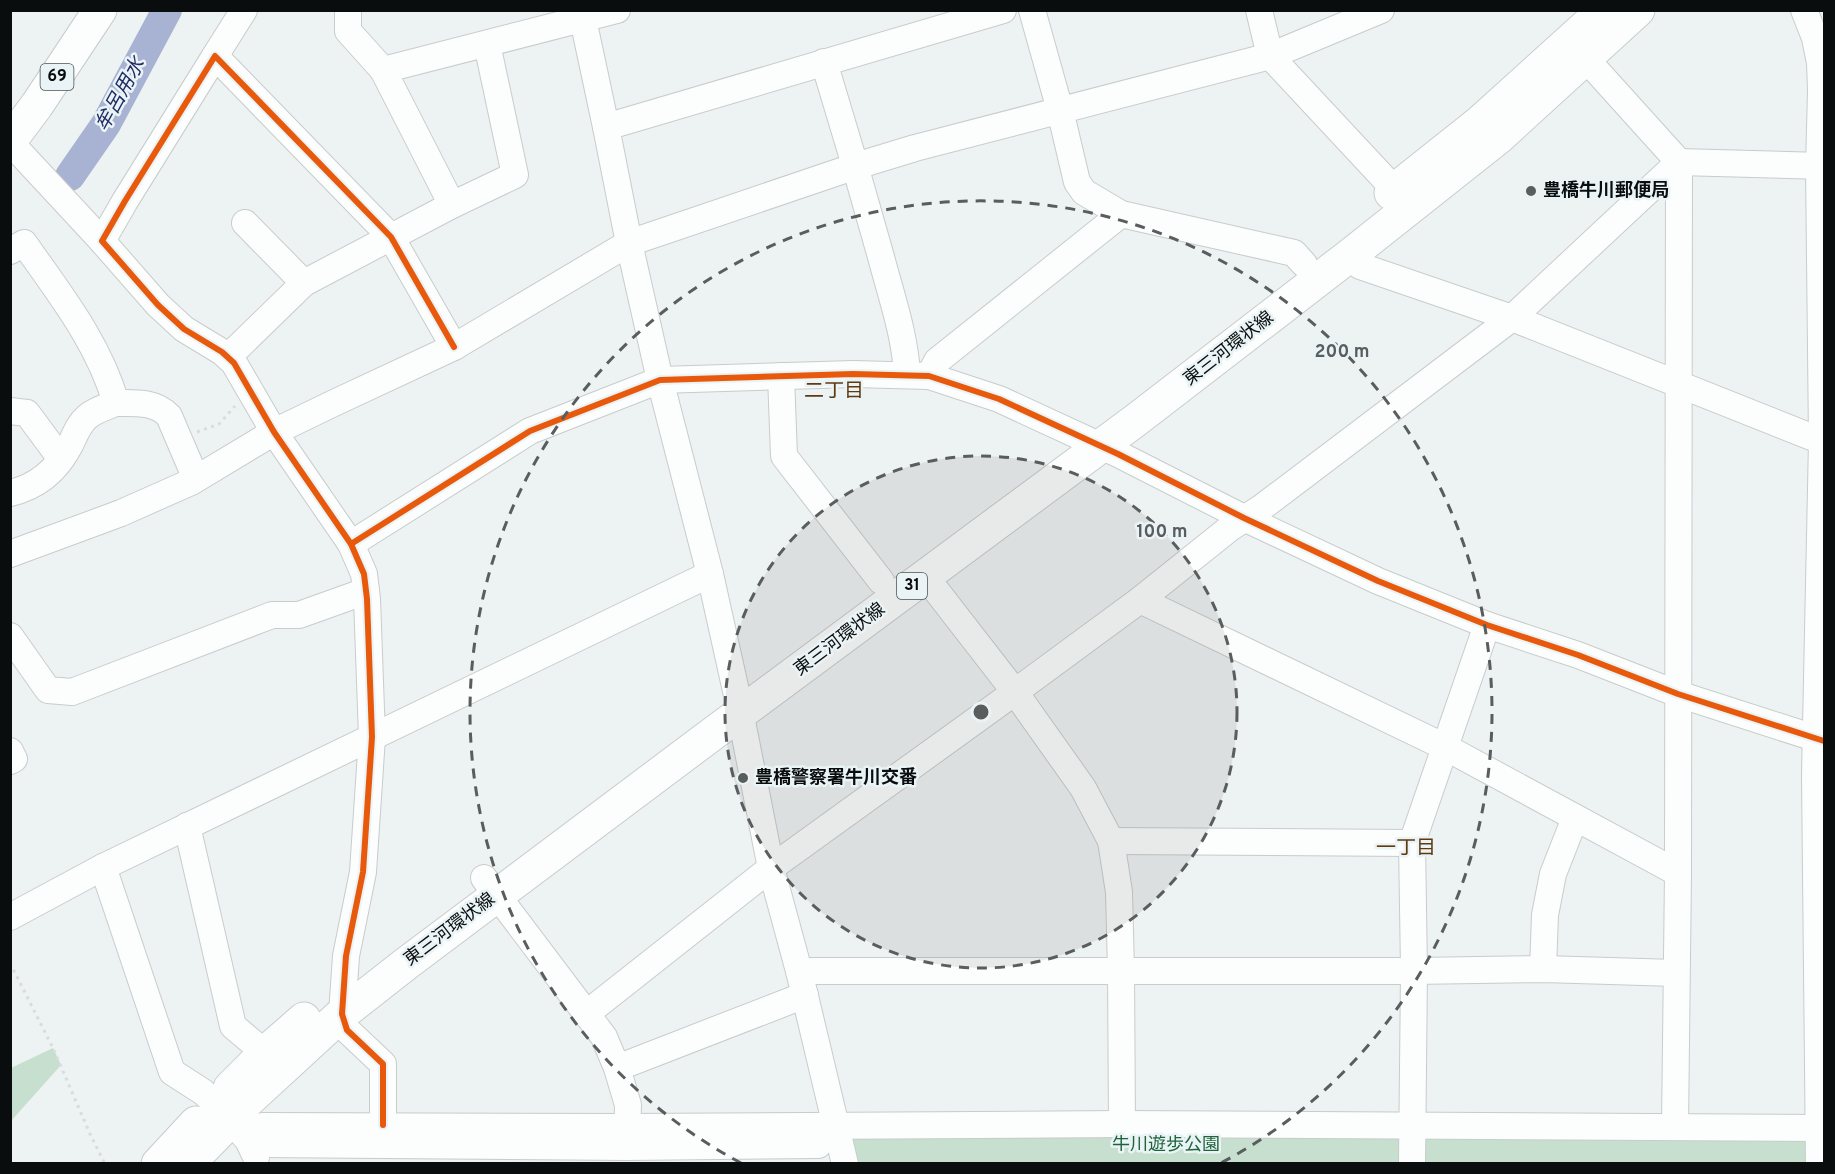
<svg xmlns="http://www.w3.org/2000/svg" width="1835" height="1174" font-family="Overpass,'Noto Sans JP',sans-serif">
  <style>
    .green { fill: #c6dfce }
    .lines { fill: none; stroke-linecap: round; stroke-linejoin: round }
    .river { stroke: #a8b2d2; stroke-width: 30 }
    .minor-casing { stroke: #c9cccc; stroke-width: 28 }
    .major-casing { stroke: #c9cccc; stroke-width: 35 }
    .path { stroke: #dadcdc; stroke-width: 3; stroke-dasharray: 3 4.5; stroke-linecap: butt }
    .minor { stroke: #fcfdfd; stroke-width: 26 }
    .major { stroke: #fcfdfd; stroke-width: 33 }
    .cycleway-casing { stroke: #eaf3f5; stroke-width: 10 }
    .cycleway { stroke: #e8590c; stroke-width: 6 }
    .ring { fill: none; stroke: #595d5e; stroke-width: 3; stroke-dasharray: 10 8 }
    .poi-dot { fill: #595d5e; stroke: #eaf3f5; stroke-width: 2 }
    .labels { text-anchor: middle; dominant-baseline: central; stroke-width: 5; stroke-linejoin: round; paint-order: stroke }
    .shield { fill: #eaf3f5; stroke: #4d5253; stroke-width: 1.5 }
    .shield-label { font-size: 16px; font-weight: bold; fill: #0a0d0e }
    .poi-label { font-size: 18px; font-weight: bold; fill: #0a0d0e; stroke: #eaf3f5; text-anchor: start }
    .street-label { font-size: 18px; fill: #0a0d0e; stroke: #eaf3f5 }
    .park-label { font-size: 18px; fill: #1e643a; stroke: #eaf3f5 }
    .water-label { font-size: 20px; font-style: italic; fill: #222d65; stroke: #eaf3f5 }
    .neighbourhood-label { font-size: 20px; fill: #613a0c; stroke: #eaf3f5 }
    .centre { fill: #595d5e; stroke: #eaf3f5; stroke-width: 3 }
    .ring-label { font-size: 18px; text-anchor: middle; font-weight: bold; fill: #595d5e; stroke: #eaf3f5; stroke-width: 5; stroke-linejoin: round; paint-order: stroke }
  </style>
  <rect width="100%" height="100%" fill="#edf2f2"/>
  <!-- green -->
  <g class="green">
    <path d="M53,1048L61,1065L11,1121V1068Z"/>
    <path d="M837,1126L1824,1128V1163L845,1164Z"/>
  </g>
  <g class="lines">
    <!-- river -->
    <path class="river" d="M70,176L106,124L167,10"/>
    <defs>
      <g id="minor">
        <path d="M348,10V31L383,70L617,10"/>
        <path d="M581,10L606,127L629,243L660,380L710,574L736,691L771,868L799,971L845,1164"/>
        <path d="M1032,10L1060,110L1077,182L1084,192L1121,214L1294,253L1304,264"/>
        <path d="M1259,10L1270,56L1395,190"/>
        <path d="M1804,10L1815,38L1820,63L1821,90L1819,167L1822,441L1815,775L1819,1164"/>
        <path d="M215,56L244,10"/>
        <path d="M1586,59L1679,162L1678,873L1675,1126"/>
        <path d="M824,62C844,127 863,192 881,257C891,295 905,335 907,374"/>
        <path d="M383,70L452,205"/>
        <path d="M606,127L1003,10"/>
        <path d="M10,142L102,241"/>
        <path d="M245,223L304,283"/>
        <path d="M10,251L24,243C59,293 99,343 116,403C106,407 95,410 87,417C78,425 75,435 70,445C57,470 37,487 10,493"/>
        <path d="M1349,256L1360,266L1512,318L1824,442"/>
        <path d="M228,357L304,283L452,205L515,175L487,44"/>
        <path d="M781,376L784,456L881,581"/>
        <path d="M929,376L937,361L1121,214"/>
        <path d="M116,403C135,403 155,401 169,416L196,479"/>
        <path d="M10,411L27,413L61,459"/>
        <path d="M351,544L530,431L660,380L853,374L929,376L999,399L1118,454L1244,518L1378,581L1487,625L1578,655L1678,694L1824,741"/>
        <path d="M10,554L121,513L191,482L274,432L334,403L454,347L629,243L856,166L915,148L1270,56L1381,10"/>
        <path d="M925,576L1015,692L1083,788L1111,841L1119,892L1121,971L1122,1124"/>
        <path d="M1140,600L1445,747L1678,873"/>
        <path d="M10,636L48,690L72,692L272,615H299L366,591"/>
        <path d="M10,751L14,759L10,761"/>
        <path d="M187,826L233,1026L265,1053"/>
        <path d="M1111,841L1412,843"/>
        <path d="M103,867L172,1072L203,1092L215,1103L248,1140L256,1157"/>
        <path d="M484,878L604,1037L617,1068L628,1105L627,1142"/>
        <path d="M10,917L103,867L710,574"/>
        <path d="M1543,969L1545,915L1553,874L1575,818"/>
        <path d="M799,971H1414L1543,969L1676,973"/>
        <path d="M586,1014L771,868L1015,692L1140,600L1230,528L1261,508L1512,318L1679,162L1824,166"/>
        <path d="M617,1068L805,995"/>
        <path d="M383,1125V1064L347,1030L342,1014L346,956L363,872L372,737L367,599L364,574L351,544L274,432L234,363L222,352L184,329L158,305L102,241L125,201L215,56L391,237L454,347"/>
        <path d="M262,1126L627,1127L1122,1124L1824,1128"/>
        <path d="M259,1144L627,1147L818,1145L837,1126"/>
        <path d="M1412,1164L1414,971L1412,843L1487,625"/>
      </g>
      <g id="major">
        <path d="M10,141L37,105L100,10"/>
        <path d="M1391,193L1479,123L1604,10"/>
        <path d="M230,1088L265,1053L304,1019"/>
        <path d="M158,1164L196,1123"/>
        <path d="M188,1164L230,1121L242,1106L342,1014L407,963L711,735L1136,420L1349,256L1499,137L1638,10"/>
      </g>
    </defs>
    <!-- minor casing -->
    <use href="#minor" class="minor-casing"/>
    <!-- major casing -->
    <use href="#major" class="major-casing"/>
    <!-- path -->
    <g class="path">
      <path d="M197,432L219,424L235,406"/>
      <path d="M10,963L53,1048L90,1134L105,1164"/>
    </g>
    <!-- minor -->
    <use href="#minor" class="minor"/>
    <!-- major -->
    <use href="#major" class="major"/>
    <defs>
      <g id="cycleway">
        <path d="M351,544L530,431L660,380L853,374L929,376L999,399L1118,454L1244,518L1378,581L1487,625L1578,655L1678,694L1824,741"/>
        <path d="M383,1125V1064L347,1030L342,1014L346,956L363,872L372,737L367,599L364,574L351,544L274,432L234,363L222,352L184,329L158,305L102,241L125,201L215,56L391,237L454,347"/>
      </g>
    </defs>
    <!-- cycleway casing -->
    <use href="#cycleway" class="cycleway-casing"/>
    <!-- cycleway -->
    <use href="#cycleway" class="cycleway"/>
  </g>
  <!-- distance rings -->
  <circle cx="981" cy="712" r="256" fill="#595d5e" fill-opacity=".12"/>
  <g class="ring">
    <circle cx="981" cy="712" r="256"/>
    <path d="M741 1163A511 511 0 1 1 1221 1163"/>
  </g>
  <!-- markers -->
  <g class="poi-dot">
    <circle cx="1531" cy="191" r="6"/>
    <circle cx="743" cy="778" r="6"/>
  </g>
  <g class="labels">
    <!-- shield labels -->
    <g class="shield">
      <rect x="40.5" y="64" width="33" height="26" rx="4.5"/>
      <rect x="897" y="573" width="30" height="26" rx="4.5"/>
    </g>
    <g class="shield-label">
      <text x="57" y="77">69</text>
      <text x="912" y="586">31</text>
    </g>
    <!-- poi labels -->
    <g class="poi-label">
      <text x="1543" y="191">豊橋牛川郵便局</text>
      <text x="755" y="778">豊橋警察署牛川交番</text>
    </g>
    <!-- street labels -->
    <g class="street-label">
      <text transform="translate(1229 349) rotate(-38)">東三河環状線</text>
      <text transform="translate(840 640) rotate(-37)">東三河環状線</text>
      <text transform="translate(450 930) rotate(-37)">東三河環状線</text>
    </g>
    <!-- park labels -->
    <g class="park-label">
      <text x="1166" y="1145">牛川遊歩公園</text>
    </g>
    <!-- water labels -->
    <g class="water-label">
      <text transform="translate(121 95) rotate(-61)">牟呂用水</text>
    </g>
    <!-- neighbourhood labels -->
    <g class="neighbourhood-label">
      <text x="834" y="392">二丁目</text>
      <text x="1406" y="849">一丁目</text>
    </g>
  </g>
  <circle cx="981" cy="712" r="9" class="centre"/>
  <g class="ring-label">
    <text x="1342" y="357">200 m</text>
    <text x="1162" y="537">100 m</text>
  </g>
  <!-- border -->
  <rect width="1835" height="1174" fill="none" stroke="#0a0d0e" stroke-width="24"/>
</svg>
